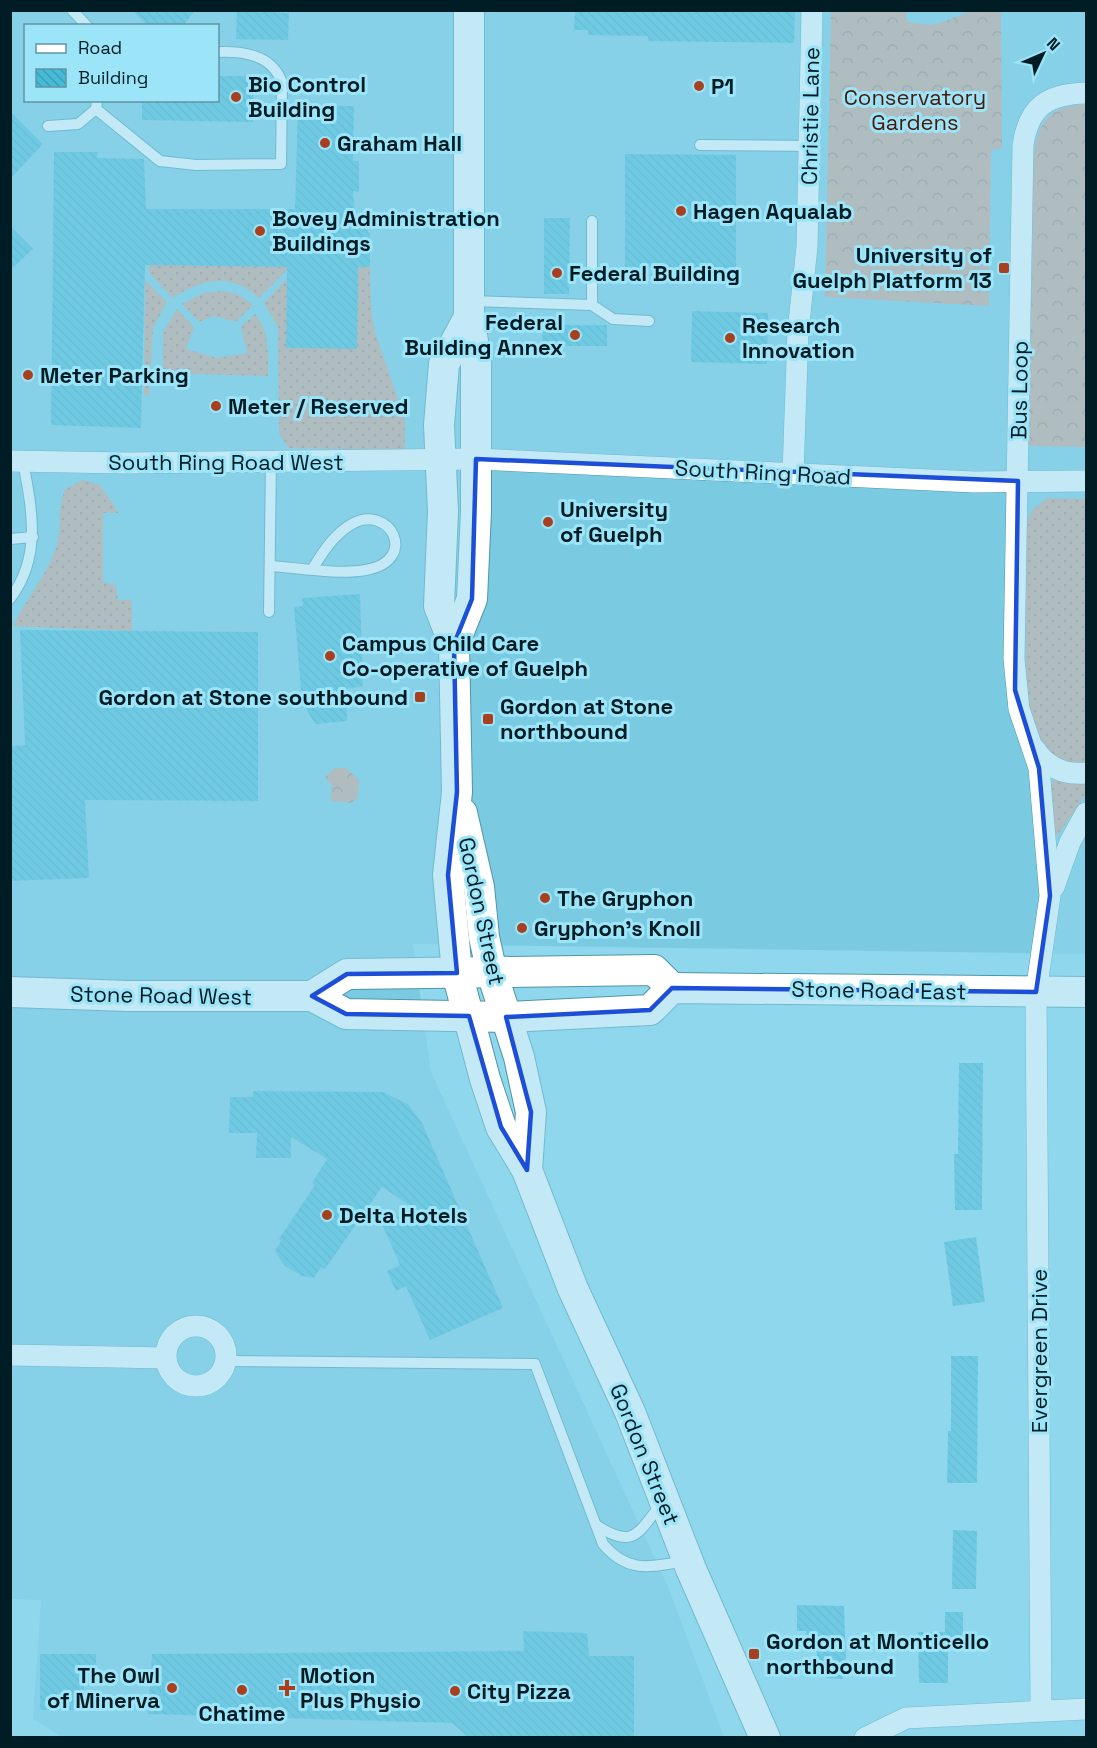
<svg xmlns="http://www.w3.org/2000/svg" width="1097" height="1748" font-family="'Space Grotesk',sans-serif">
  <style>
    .built { fill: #7acbe1; fill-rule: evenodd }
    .grass { fill: url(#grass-dots) }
    .forest { fill: url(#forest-crowns) }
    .building { fill: url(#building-back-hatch) }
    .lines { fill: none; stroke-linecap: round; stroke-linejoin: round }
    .lane-casing { stroke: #4e95a9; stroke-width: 12 }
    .street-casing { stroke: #4e95a9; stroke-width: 22 }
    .secondary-casing { stroke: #4e95a9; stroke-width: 32 }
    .lane { stroke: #fff; stroke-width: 10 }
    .street { stroke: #fff; stroke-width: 21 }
    .secondary { stroke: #fff; stroke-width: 30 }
    .marked { fill: none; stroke: #1d4ed8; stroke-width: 4.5; stroke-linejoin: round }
    .poi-dot { fill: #a8401f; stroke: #9ce5f9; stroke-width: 2 }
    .labels { text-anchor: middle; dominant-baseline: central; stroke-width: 6; stroke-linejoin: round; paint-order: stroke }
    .poi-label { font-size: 22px; font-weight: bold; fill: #001d25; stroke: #9ce5f9; text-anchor: start }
    .park-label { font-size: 22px; fill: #4c1706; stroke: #9ce5f9 }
    .street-label { font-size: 22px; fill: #001d25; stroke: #9ce5f9 }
  </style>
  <defs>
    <pattern id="grass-dots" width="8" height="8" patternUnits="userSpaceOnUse" patternTransform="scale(1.5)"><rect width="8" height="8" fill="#d59b89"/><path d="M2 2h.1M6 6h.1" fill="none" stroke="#aa7e70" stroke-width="1.8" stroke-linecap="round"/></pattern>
    <pattern id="forest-crowns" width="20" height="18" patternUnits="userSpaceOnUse" patternTransform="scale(1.5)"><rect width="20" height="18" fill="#d59b89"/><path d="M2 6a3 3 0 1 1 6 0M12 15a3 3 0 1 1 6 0" fill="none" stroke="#aa7e70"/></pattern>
    <pattern id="building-back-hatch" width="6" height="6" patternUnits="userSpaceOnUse" patternTransform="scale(1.5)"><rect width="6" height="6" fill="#46bad7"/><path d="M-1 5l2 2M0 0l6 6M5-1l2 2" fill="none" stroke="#3c9fb8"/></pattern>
  </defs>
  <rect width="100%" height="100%" fill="#8fd7ec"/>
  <!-- built -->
  <path class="built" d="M11,11H1086V954L413,944L431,1072L669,1589L724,1737H62L33,1719L41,1600L11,1599ZM26,26H218V100H26Z"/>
  <!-- grass -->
  <g class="grass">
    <path d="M150,242L166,265L290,267L259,298C254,295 249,290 244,287C220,274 193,284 173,298L149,273Z"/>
    <path d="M370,267L371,307L374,329L405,420V450L288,448L279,433L278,327L264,303L293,272L357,349V286L329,268Z"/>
    <path d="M145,280L167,302L153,328L149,396L144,395Z"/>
    <path d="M222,291L238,294L253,305L236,322L214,316L199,322L182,304L203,293Z"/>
    <path d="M177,309L194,327L186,349L217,358L247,353L241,326L255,314C270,332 268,353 268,376L163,373V332Z"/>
    <path d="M83,480L100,485L119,513H103V582L116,585L118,600H132V631L13,626C26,599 46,577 56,548C62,529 57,508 65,489Z"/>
    <path d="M1047,498L1086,499V767L1061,764L1042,748L1025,694L1027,521L1032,510Z"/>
    <path d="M1054,780L1086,784V794L1058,835L1054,832V811L1049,786Z"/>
  </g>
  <!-- forest -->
  <g class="forest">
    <path d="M831,11H906L907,22C943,28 941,21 972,11C981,9 993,10 1001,11L1002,148L991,150L989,306L825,297Z"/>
    <path d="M1086,104V447L1029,446C1030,376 1031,306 1033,236C1033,207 1028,148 1043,124C1052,108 1070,106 1086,104Z"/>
    <path d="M335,768H346L359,780L358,797L352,803L330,801L332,786L325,777Z"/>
  </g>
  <!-- building -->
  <g class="building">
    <path d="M132,10H195L183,26H148Z"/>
    <path d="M237,10L289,13L288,40L236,39Z"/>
    <path d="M575,10H795L794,43L648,41V36L588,35V30H574Z"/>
    <path d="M218,76H254L253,122L142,120V100H218Z"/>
    <path d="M298,105L354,106L353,161H359V192L353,191L355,221L362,223L370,235V267H358L357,349L286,348L287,267L145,265L141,428L51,425L54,152H98L97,158L144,159L146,209H295Z"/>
    <path d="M10,111L43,144L10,179Z"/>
    <path d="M625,154L736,155V268H625Z"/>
    <path d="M544,218H570L569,294H544Z"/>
    <path d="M10,226L33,249L10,270Z"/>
    <path d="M692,311L768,313L767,364L691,362Z"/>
    <path d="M543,325H607V346H542Z"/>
    <path d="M360,594L363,686L346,689L347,721L315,724L302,702L294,607L303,606L302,598Z"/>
    <path d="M20,630L258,632V801L85,800L89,878L10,881V746L25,745Z"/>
    <path d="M959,1063H983L982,1210H955L954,1154H958Z"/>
    <path d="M253,1091L383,1092L409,1105L422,1123L503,1308L430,1340L406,1286L396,1291L387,1271L400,1265L382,1224L415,1209L382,1187L325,1269L321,1267L314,1278L302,1276L285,1266L275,1251L281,1241L279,1239L315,1185L312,1183L327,1159L291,1137V1158H256L257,1133H229L230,1097H253Z"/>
    <path d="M976,1237L985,1302L953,1306L944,1242Z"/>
    <path d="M951,1356H978L977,1483H947L948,1431H951Z"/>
    <path d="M953,1530L977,1531L976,1589H952Z"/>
    <path d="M797,1605L844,1606L846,1662H843V1679L826,1678V1672H817V1652H806V1631H797Z"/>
    <path d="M945,1612H963V1641H948V1683H919L918,1632H945Z"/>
    <path d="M523,1631L587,1633L589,1656H634V1737H468L452,1723L148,1714L152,1654L524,1651Z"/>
    <path d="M40,1654H96V1672H84V1710H40Z"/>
  </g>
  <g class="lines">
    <defs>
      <g id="lane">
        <path d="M72,10L87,26"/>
        <path d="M96,109L160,161L196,165L281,164L282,83C273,55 244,51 218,52"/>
        <path d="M48,126L78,124L96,109L97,100"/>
        <path d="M700,145L810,146"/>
        <path d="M592,221V305"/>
        <path d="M470,301L592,305L613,319L649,321"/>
        <path d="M10,539L33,537"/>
        <path d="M270,566C299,568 338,575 366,570C420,560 390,503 352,524C334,534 323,552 313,568"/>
        <path d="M10,599C42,557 32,509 23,462"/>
        <path d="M269,612L271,462"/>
        <path d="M226,1361L535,1364L603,1544C629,1575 652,1566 687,1561"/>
        <path d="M596,1525C634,1550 638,1533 662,1503"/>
      </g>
      <g id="street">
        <path d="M10,461L125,463L476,459L974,482L1086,481"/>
        <path d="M793,473L798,332L807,247L812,10"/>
        <path d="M1035,749C1047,768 1064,775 1086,773"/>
        <path d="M1054,887L1070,842L1086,813"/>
        <circle cx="196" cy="1356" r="30"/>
        <path d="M10,1355L166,1358"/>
        <path d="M1041,1710L1036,992L1050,896L1039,768L1019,709L1014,659L1023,145C1029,105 1049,94 1086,93"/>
        <path d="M865,1738L906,1718L1086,1709"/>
      </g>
      <g id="secondary">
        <path d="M469,317L444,364L439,425L443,511L439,606L454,644L457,792L448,875L457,973L485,1079L501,1127L527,1170L573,1289L630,1412L691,1569L765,1738"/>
        <path d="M454,644L472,599L476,511V360L469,317V10"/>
        <path d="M462,813L479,887L484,937L492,973L519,1057L531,1112L527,1170"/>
        <path d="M10,992L128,996H312L346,1014L506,1017L650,1010L672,988L1086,992"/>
        <path d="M312,996L347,974L654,970L672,988"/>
      </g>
    </defs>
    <!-- lane casing -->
    <use href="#lane" class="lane-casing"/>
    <!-- street casing -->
    <use href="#street" class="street-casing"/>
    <!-- secondary casing -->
    <use href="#secondary" class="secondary-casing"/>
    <!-- lane -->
    <use href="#lane" class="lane"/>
    <!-- street -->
    <use href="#street" class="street"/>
    <!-- secondary -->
    <use href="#secondary" class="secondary"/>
  </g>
  <!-- marked area -->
  <path d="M0 0H1097V1748H0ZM476,459L1018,481L1015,690L1039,768L1050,896L1036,992L672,988L650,1010L506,1017L531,1112L527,1170L501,1127L469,1016L346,1014L312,996L347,974L457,973L448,875L457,792L454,644L472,599Z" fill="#8fd7ec" fill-opacity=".55" fill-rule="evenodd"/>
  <path class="marked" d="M476,459L1018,481L1015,690L1039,768L1050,896L1036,992L672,988L650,1010L506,1017L531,1112L527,1170L501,1127L469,1016L346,1014L312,996L347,974L457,973L448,875L457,792L454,644L472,599Z"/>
  <!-- markers -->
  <g class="poi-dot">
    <circle cx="699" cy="86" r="6"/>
    <circle cx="236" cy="97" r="6"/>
    <circle cx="325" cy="143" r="6"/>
    <circle cx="681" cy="211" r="6"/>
    <circle cx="260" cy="231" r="6"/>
    <rect x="998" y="262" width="12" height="12" rx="3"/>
    <circle cx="557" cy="273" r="6"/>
    <circle cx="575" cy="335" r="6"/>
    <circle cx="730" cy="338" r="6"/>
    <circle cx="28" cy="375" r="6"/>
    <circle cx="216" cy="406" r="6"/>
    <circle cx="548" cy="522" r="6"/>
    <circle cx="330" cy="656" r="6"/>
    <rect x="414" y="691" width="12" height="12" rx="3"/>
    <rect x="482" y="713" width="12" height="12" rx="3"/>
    <circle cx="545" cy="898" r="6"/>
    <circle cx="522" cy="928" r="6"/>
    <circle cx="327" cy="1215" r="6"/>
    <rect x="748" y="1648" width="12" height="12" rx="3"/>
    <circle cx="172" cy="1688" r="6"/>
    <path d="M284 1679h6v6h6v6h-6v6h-6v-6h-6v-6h6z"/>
    <circle cx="242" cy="1690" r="6"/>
    <circle cx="455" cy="1691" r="6"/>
  </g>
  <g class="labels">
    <!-- poi labels -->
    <g class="poi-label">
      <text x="248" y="84">Bio Control<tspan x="248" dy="25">Building</tspan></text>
      <text x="711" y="86">P1</text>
      <text x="337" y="143">Graham Hall</text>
      <text x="693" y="211">Hagen Aqualab</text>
      <text x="272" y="218">Bovey Administration<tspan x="272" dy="25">Buildings</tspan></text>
      <text x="992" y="255" text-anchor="end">University of<tspan x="992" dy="25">Guelph Platform 13</tspan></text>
      <text x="569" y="273">Federal Building</text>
      <text x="563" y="322" text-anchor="end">Federal<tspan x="563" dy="25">Building Annex</tspan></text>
      <text x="742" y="325">Research<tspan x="742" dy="25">Innovation</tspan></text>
      <text x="40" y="375">Meter Parking</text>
      <text x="228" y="406">Meter / Reserved</text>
      <text x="560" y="509">University<tspan x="560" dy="25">of Guelph</tspan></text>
      <text x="342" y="643">Campus Child Care<tspan x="342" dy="25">Co-operative of Guelph</tspan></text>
      <text x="408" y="697" text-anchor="end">Gordon at Stone southbound</text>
      <text x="500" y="706">Gordon at Stone<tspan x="500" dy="25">northbound</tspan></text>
      <text x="557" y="898">The Gryphon</text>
      <text x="534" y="928">Gryphon's Knoll</text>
      <text x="339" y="1215">Delta Hotels</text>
      <text x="766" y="1641">Gordon at Monticello<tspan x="766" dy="25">northbound</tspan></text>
      <text x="160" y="1675" text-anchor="end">The Owl<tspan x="160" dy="25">of Minerva</tspan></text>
      <text x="300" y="1675">Motion<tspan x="300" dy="25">Plus Physio</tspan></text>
      <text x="467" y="1691">City Pizza</text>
      <text x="242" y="1713" text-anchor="middle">Chatime</text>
    </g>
    <!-- park labels -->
    <g class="park-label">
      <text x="915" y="97">Conservatory<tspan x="915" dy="25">Gardens</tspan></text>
    </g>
    <!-- street labels -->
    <g class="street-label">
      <text transform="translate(810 116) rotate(-89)">Christie Lane</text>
      <text transform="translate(1019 390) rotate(-89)">Bus Loop</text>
      <text x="226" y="462">South Ring Road West</text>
      <text transform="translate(763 472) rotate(3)">South Ring Road</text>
      <text transform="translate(482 911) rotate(78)">Gordon Street</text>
      <text transform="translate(879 990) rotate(1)">Stone Road East</text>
      <text transform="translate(161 995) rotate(1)">Stone Road West</text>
      <text transform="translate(1039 1351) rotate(-90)">Evergreen Drive</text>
      <text transform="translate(645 1454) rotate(68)">Gordon Street</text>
    </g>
  </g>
  <!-- border -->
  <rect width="1097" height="1748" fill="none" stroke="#001d25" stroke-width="24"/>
  <!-- legend -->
  <rect x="24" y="24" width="195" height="78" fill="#9ce5f9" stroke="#5e95a4" stroke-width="1.5"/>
  <rect x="36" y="44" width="30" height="9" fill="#ffffff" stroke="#5e95a4" stroke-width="1.5"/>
  <text x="78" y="54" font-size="18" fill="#001d25">Road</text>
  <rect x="36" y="69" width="30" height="18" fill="url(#building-back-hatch)" stroke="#5e95a4" stroke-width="1.5"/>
  <text x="78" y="84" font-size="18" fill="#001d25">Building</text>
  <!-- north arrow -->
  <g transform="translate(1043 54) rotate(46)" stroke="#9ce5f9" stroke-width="4.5" paint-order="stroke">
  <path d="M0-4.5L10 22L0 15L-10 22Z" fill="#001d25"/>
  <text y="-9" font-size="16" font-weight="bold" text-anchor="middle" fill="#001d25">N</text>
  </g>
</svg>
